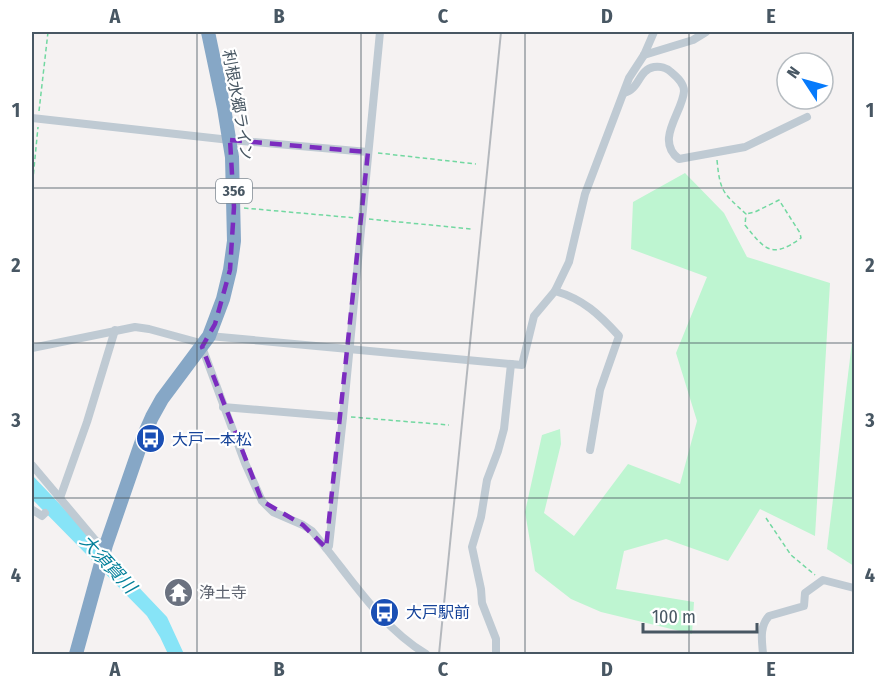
<svg xmlns="http://www.w3.org/2000/svg" width="886" height="686" font-family="'Fira Sans Condensed','Noto Sans JP',sans-serif">
  <style>
    .green { fill: #bef5d1 }
    .water { fill: #87e4f7 }
    .building { fill: #ccd0d5; stroke: #d6d9de; stroke-width: 1.5 }
    .lines { fill: none; stroke-linecap: round; stroke-linejoin: round }
    .path { stroke: #72d8a1; stroke-width: 1.5; stroke-dasharray: 4.5 3; stroke-linecap: butt }
    .street { stroke: #bfcad3; stroke-width: 8 }
    .highway { stroke: #86a7c6; stroke-width: 14 }
    .rail { stroke: #b4b8bd; stroke-width: 2 }
    .marked { fill: none; stroke: #7b2cbf; stroke-width: 4.5; stroke-dasharray: 12 8; stroke-linejoin: round }
    .grid { fill: none; stroke: #485763; stroke-width: 1.5; stroke-opacity: 0.55 }
    .labels { text-anchor: middle; dominant-baseline: central; stroke-width: 4.5; stroke-linejoin: round; paint-order: stroke }
    .shield { fill: #fff; stroke: #7f8992; stroke-width: 1.5 }
    .shield-label { font-size: 15px; font-weight: bold; fill: #485763 }
    .street-label { font-size: 16px; fill: #485763; stroke: #fff }
    .transit-label { font-size: 16px; fill: #164399; stroke: #fff; text-anchor: start }
    .worship-label { font-size: 16px; fill: #5b616d; stroke: #fff; text-anchor: start }
    .water-label { font-size: 18px; font-style: italic; fill: #03819b; stroke: #fff }
    .neatline { fill: none; stroke: #485763; stroke-width: 2 }
    .grid-label { font-size: 20px; text-anchor: middle; font-weight: bold; fill: #485763 }
  </style>
  <rect width="100%" height="100%" fill="#f5f2f2"/>
  <!-- green -->
  <g class="green">
    <path d="M685,173L724,213L747,257L830,283L815,536L760,509L728,561L666,539L624,551L616,589L694,602L692,634L601,612L571,599L535,571L525,512L542,435L560,429L561,444L544,513L574,536L628,464L680,484L697,421L676,353L707,277L631,249L633,202Z"/>
    <path d="M854,325V566L827,549Z"/>
  </g>
  <!-- water -->
  <path class="water" d="M32,475L167,617L184,654H168L160,637L147,616L32,499Z"/>
  <!-- building -->
  <path class="building" d="M174,583L187,587L182,601L169,597Z"/>
  <g class="lines">
    <!-- path -->
    <g class="path">
      <path d="M39,111L48,32"/>
      <path d="M378,153L476,164"/>
      <path d="M717,160C720,192 723,193 746,214L745,225C765,250 772,259 801,238L800,233L779,200L755,212L746,214"/>
      <path d="M32,189L38,127"/>
      <path d="M244,208L356,218"/>
      <path d="M369,219L471,229"/>
      <path d="M351,417L449,425"/>
      <path d="M766,518L791,555L815,575"/>
    </g>
    <!-- street -->
    <g class="street">
      <path d="M644,55L693,40L706,32"/>
      <path d="M624,93C640,89 638,70 654,67C660,66 667,68 671,72C677,77 684,83 684,91C683,112 654,140 679,159L745,147L807,117"/>
      <path d="M32,118L230,140L368,152"/>
      <path d="M555,291C583,299 599,314 619,336L600,390L590,450"/>
      <path d="M209,336L511,364L504,429L498,451L487,480L481,517L472,547L481,589L482,603L496,639V654"/>
      <path d="M202,347L245,463L262,501L273,512L303,525L312,531C348,573 378,625 426,654"/>
      <path d="M32,348L135,327L149,329L204,344"/>
      <path d="M511,364L522,365L534,316L555,291L569,262L585,194L629,78L644,55L654,32"/>
      <path d="M223,407L343,417"/>
      <path d="M32,465L96,541L106,545"/>
      <path d="M60,498L87,422L115,330"/>
      <path d="M32,512L33,510L42,516L45,513"/>
      <path d="M326,548L329,546L343,417L380,32"/>
      <path d="M763,654C762,641 759,627 769,616L804,606L805,593L823,580L854,588"/>
    </g>
    <!-- highway -->
    <path class="highway" d="M76,654L106,545L144,435L152,417L162,399L209,336L223,299L230,270L234,241L232,157L224,108L208,32"/>
    <!-- rail -->
    <path class="rail" d="M439,654L501,32"/>
  </g>
  <!-- marked area -->
  <path class="marked" d="M230,140L368,152L326,548L303,525L262,501L202,347L215,324L230,270L234,207Z"/>
  <!-- grid -->
  <path class="grid" d="M197,32V654M361,32V654M525,32V654M689,32V654M32,188H854M32,343H854M32,498H854"/>
  <!-- icons -->
  <defs>
    <symbol id="bus-disc" viewBox="-11 -11 22 22"><circle r="9.5" fill="#1a4fb4" stroke="#fff"/><path d="M-5-6H5V4H4V6H2V4H-2V6H-4V4H-5ZM-3.5-4V0h7V-4ZM-3.5 1.2v1.5H-2V1.2ZM2 1.2v1.5H3.5V1.2Z" fill="#fff"/></symbol>
    <symbol id="temple-disc" viewBox="-11 -11 22 22"><circle r="9.5" fill="#6b7280" stroke="#fff"/><path d="M0-6L5-2H3V0L6.5 2.5H4V6H1.5V3h-3V6H-4V2.5H-6.5L-3 0V-2H-5Z" fill="#fff"/></symbol>
  </defs>
  <g fill-rule="evenodd">
    <use href="#bus-disc" x="134" y="422" width="33" height="33"/>
    <use href="#temple-disc" x="162" y="576" width="33" height="33"/>
    <use href="#bus-disc" x="368" y="596" width="33" height="33"/>
  </g>
  <g class="labels">
    <!-- shield labels -->
    <rect class="shield" x="216" y="179" width="36" height="24" rx="4.5"/>
    <g class="shield-label">
      <text x="234" y="191">356</text>
    </g>
    <!-- street labels -->
    <g class="street-label">
      <text transform="translate(238 105) rotate(80)">利根水郷ライン</text>
    </g>
    <!-- transit labels -->
    <g class="transit-label">
      <text x="172" y="439">大戸一本松</text>
      <text x="406" y="612">大戸駅前</text>
    </g>
    <!-- worship labels -->
    <g class="worship-label">
      <text x="199" y="592">浄土寺</text>
    </g>
    <!-- water labels -->
    <g class="water-label">
      <text transform="translate(108 564) rotate(47)">大須賀川</text>
    </g>
  </g>
  <!-- border -->
  <rect width="886" height="686" fill="none" stroke="#ffffff" stroke-width="66"/>
  <!-- north arrow -->
  <g transform="translate(805 81) rotate(306)"><circle r="28" fill="#ffffff" stroke="#b6bcc1" stroke-width="1.5"/>
  <path d="M0-4.5L10 22L0 15L-10 22Z" fill="#067afb"/>
  <text y="-9" font-size="16" font-weight="bold" text-anchor="middle" fill="#485763">N</text>
  </g>
  <!-- scale -->
  <path d="M643 623v9h114v-9" fill="none" stroke="#485763" stroke-width="3"/>
  <text x="652" y="623" font-size="18" fill="#485763" stroke="#ffffff" stroke-width="4.5" paint-order="stroke">100 m</text>
  <rect x="33" y="33" width="820" height="620" class="neatline"/>
  <g class="grid-label">
    <text x="115" y="23">A</text>
    <text x="279" y="23">B</text>
    <text x="443" y="23">C</text>
    <text x="607" y="23">D</text>
    <text x="771" y="23">E</text>
    <text x="16" y="117">1</text>
    <text x="870" y="117">1</text>
    <text x="16" y="272">2</text>
    <text x="870" y="272">2</text>
    <text x="16" y="427">3</text>
    <text x="870" y="427">3</text>
    <text x="16" y="582">4</text>
    <text x="870" y="582">4</text>
    <text x="115" y="676">A</text>
    <text x="279" y="676">B</text>
    <text x="443" y="676">C</text>
    <text x="607" y="676">D</text>
    <text x="771" y="676">E</text>
  </g>
</svg>
